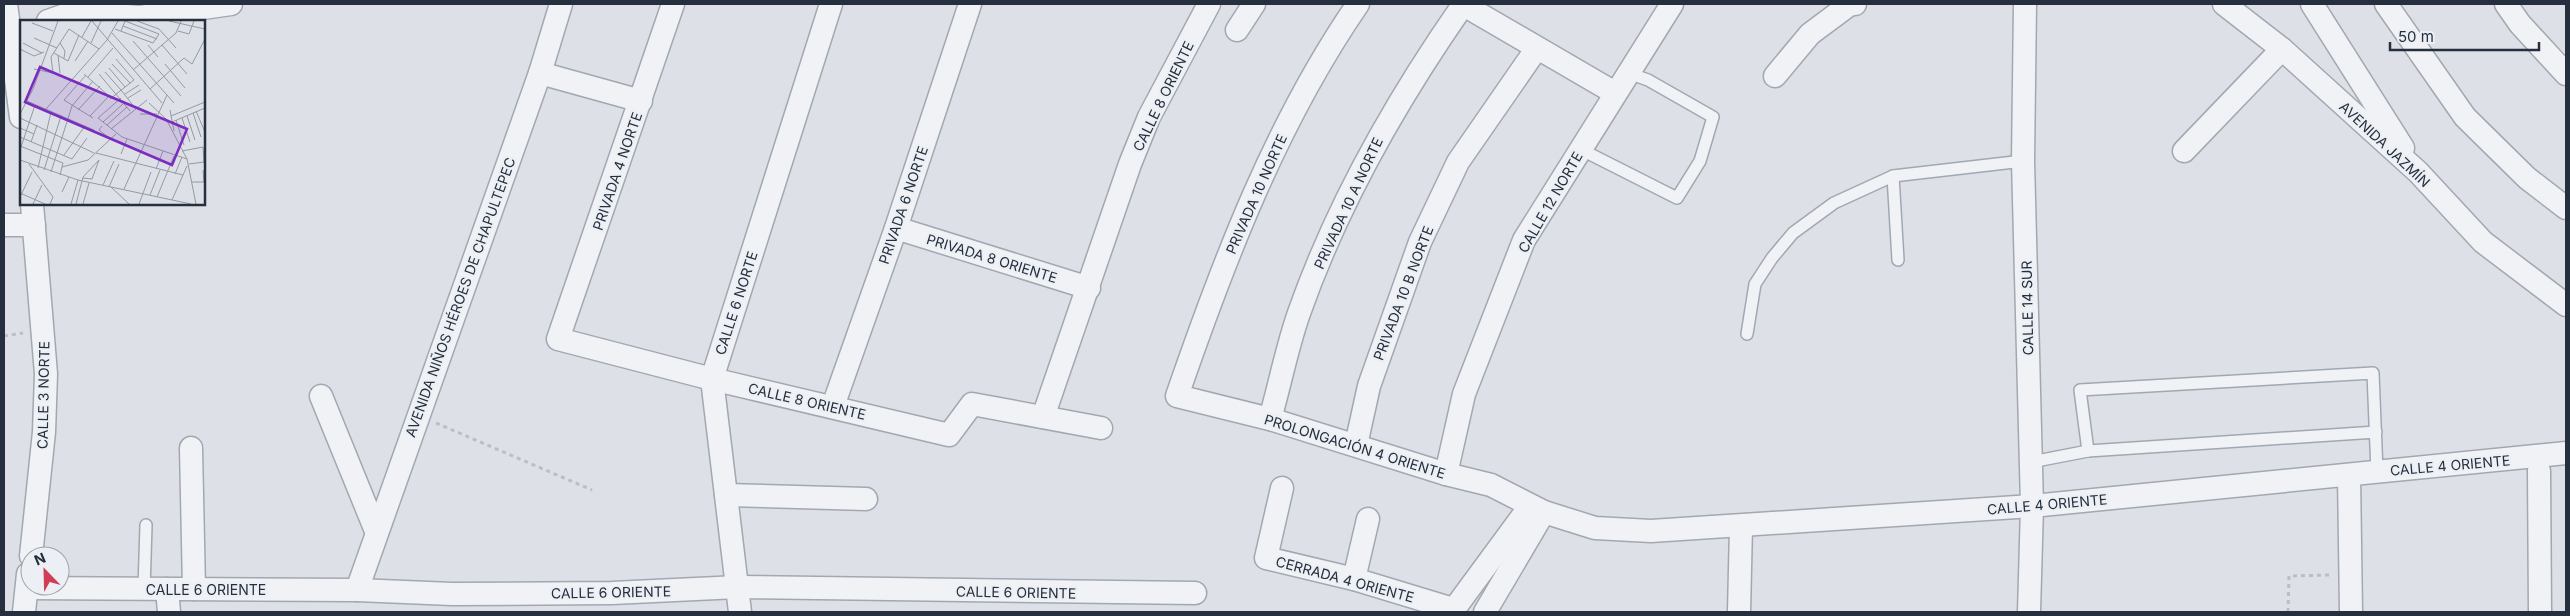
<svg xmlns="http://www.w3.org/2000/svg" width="2570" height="616" font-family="Inter,sans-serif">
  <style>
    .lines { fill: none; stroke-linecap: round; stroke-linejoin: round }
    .service-casing { stroke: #a2a8b1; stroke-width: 14 }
    .minor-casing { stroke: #a2a8b1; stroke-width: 25 }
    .path { stroke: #bbbfc5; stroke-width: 3; stroke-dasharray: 4 4; stroke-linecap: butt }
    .service { stroke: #f0f2f5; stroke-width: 11 }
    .minor { stroke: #f0f2f5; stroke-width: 22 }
    .labels { text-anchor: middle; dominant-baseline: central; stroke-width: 4.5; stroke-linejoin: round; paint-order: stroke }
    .street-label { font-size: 14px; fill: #262f3e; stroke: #ecf0f5 }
    .inset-road { fill: none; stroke: #949aa3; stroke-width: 1 }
    .view { fill: #7b2cbf; fill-opacity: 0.15; stroke: #7b2cbf; stroke-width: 2.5 }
    .inset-edge { fill: none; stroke: #262f3e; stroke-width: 2.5 }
  </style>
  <rect width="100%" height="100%" fill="#dde1e7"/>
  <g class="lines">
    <defs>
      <g id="service">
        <path d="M1580,149L1677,198L1700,161L1713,117L1648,80L1628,73"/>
        <path d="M1898,260L1893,176L2023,161"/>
        <path d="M1747,334L1755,284L1772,258L1793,233L1834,203L1893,176"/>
        <path d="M2376,432L2088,451L2080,390L2373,373L2377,472"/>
        <path d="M2031,462L2088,451"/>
        <path d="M144,589L146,525"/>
      </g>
      <g id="minor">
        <path d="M6,4L21,117"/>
        <path d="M673,4L558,339L712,379L949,435L972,404L1101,428"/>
        <path d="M1358,4C1276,123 1224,260 1177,396L1270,419L1446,474L1491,485L1544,512L1595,528L1651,531L2032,506L2566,453"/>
        <path d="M1462,4L1615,93"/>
        <path d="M2025,4L2023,161L2032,506L2029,612"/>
        <path d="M2224,4L2282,49L2418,172L2483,242L2566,305"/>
        <path d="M2312,4L2403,148"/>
        <path d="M2386,4L2465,117L2527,178L2566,208"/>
        <path d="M2506,4L2520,24L2566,74"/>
        <path d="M48,21L74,12L140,17L231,4"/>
        <path d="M1237,30L1254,4"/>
        <path d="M540,73L641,101"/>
        <path d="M1775,76L1810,34L1849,5L1855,4"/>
        <path d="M2184,151L2282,49"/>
        <path d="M4,225H34"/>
        <path d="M896,228L1089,288"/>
        <path d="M321,396L376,531"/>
        <path d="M833,406L896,228L970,4"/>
        <path d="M1043,417L1130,164L1149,117L1209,4"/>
        <path d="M1270,419C1280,384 1287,347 1299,313C1338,202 1396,101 1463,5"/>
        <path d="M1356,445L1369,386L1420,242L1458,162L1537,48"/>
        <path d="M191,448L194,589"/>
        <path d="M2539,471L2540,612"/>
        <path d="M1446,474L1464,394L1524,240L1672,4"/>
        <path d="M2349,475L2351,612"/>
        <path d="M1282,488L1266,558L1354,579L1453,609"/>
        <path d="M726,495L866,499"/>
        <path d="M31,556L44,432L46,374L32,204"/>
        <path d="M1354,579L1368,519"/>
        <path d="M27,588L357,590L452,594L612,593L738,587L1195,593"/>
        <path d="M167,589L169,612"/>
        <path d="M357,590L540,73L561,4"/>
        <path d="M24,612L28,574"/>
        <path d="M740,612L712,379L831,4"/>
        <path d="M1452,612L1530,506"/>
        <path d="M1485,612L1544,512"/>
        <path d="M1739,612L1741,526"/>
      </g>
    </defs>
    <!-- service casing -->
    <use href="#service" class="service-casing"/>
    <!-- minor casing -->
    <use href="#minor" class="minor-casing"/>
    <!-- path -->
    <g class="path">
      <path d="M4,336L23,333"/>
      <path d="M436,423L592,490"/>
      <path d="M2288,612L2289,576L2330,575"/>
    </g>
    <!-- service -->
    <use href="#service" class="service"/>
    <!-- minor -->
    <use href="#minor" class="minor"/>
  </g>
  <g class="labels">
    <!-- street labels -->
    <g class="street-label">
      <text transform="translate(1163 96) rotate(-64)">CALLE 8 ORIENTE</text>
      <text transform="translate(2385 144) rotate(43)">AVENIDA JAZMÍN</text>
      <text transform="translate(617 171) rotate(-71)">PRIVADA 4 NORTE</text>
      <text transform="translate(1256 194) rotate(-66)">PRIVADA 10 NORTE</text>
      <text transform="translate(1550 202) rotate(-60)">CALLE 12 NORTE</text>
      <text transform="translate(1348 203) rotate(-65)">PRIVADA 10 A NORTE</text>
      <text transform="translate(903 205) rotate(-71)">PRIVADA 6 NORTE</text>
      <text transform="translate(992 258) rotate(17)">PRIVADA 8 ORIENTE</text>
      <text transform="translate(1403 293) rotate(-69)">PRIVADA 10 B NORTE</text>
      <text transform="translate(460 297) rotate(-70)">AVENIDA NIÑOS HÉROES DE CHAPULTEPEC</text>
      <text transform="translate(736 303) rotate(-72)">CALLE 6 NORTE</text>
      <text transform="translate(2027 308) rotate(-91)">CALLE 14 SUR</text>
      <text transform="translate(43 395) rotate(-89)">CALLE 3 NORTE</text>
      <text transform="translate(807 401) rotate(13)">CALLE 8 ORIENTE</text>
      <text transform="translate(1355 446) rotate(17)">PROLONGACIÓN 4 ORIENTE</text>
      <text transform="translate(2450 465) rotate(-5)">CALLE 4 ORIENTE</text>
      <text transform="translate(2047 504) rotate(-5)">CALLE 4 ORIENTE</text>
      <text transform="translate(1345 579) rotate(15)">CERRADA 4 ORIENTE</text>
      <text x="206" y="589">CALLE 6 ORIENTE</text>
      <text transform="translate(611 592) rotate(-1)">CALLE 6 ORIENTE</text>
      <text transform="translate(1016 592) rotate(1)">CALLE 6 ORIENTE</text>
    </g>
  </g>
  <!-- overview -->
  <g transform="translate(20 20)">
    <rect width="185" height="185" fill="#dde1e7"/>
    <path class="inset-road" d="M72,1L142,83M117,1L139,9L156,28M149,1L185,9M12,3L33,11M103,6L137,19M95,9L133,23L139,14L105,1L101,11M158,11L169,14L174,1M92,13L154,83M62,17L71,1M14,18L37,28M113,21L161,76M3,23L22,33M40,23L45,31L44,38M71,23L81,1M128,25L138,37M142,25L167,54M0,29L14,36L24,32M34,33L48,41L59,15M38,35L40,53M55,41L68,21M92,44L110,63M145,44L165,68M89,48L105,67M14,49L33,53L31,37L49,9L79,29M113,50L156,13L161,1M85,52L101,70M64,54L89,76L70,96M79,54L110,91M66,55L44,80L73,98M68,57L93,28M130,69L164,38L172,44L185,19M101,70L115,88M105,74L119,65M101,78L78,98L102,117L167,139M108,78L121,70M90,79L114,60L96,39M7,81L74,110M129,83L146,99L167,139L176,184M26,89L87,20L98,1M58,90L80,66M150,90L154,111M176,91L185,112M173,93L181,117M0,94L13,69L38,1M120,94H137M151,96L185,82M167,96L175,120M0,98L74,133M162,98L170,122M156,100L164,125M83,102L104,83M152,102L185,88M87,105L107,87M82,106L79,110L88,117M0,108L14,114M91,109L127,80M0,117L52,139M11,122L17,105M0,126L43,143L40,155M0,130L15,85M162,131L183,127L184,142M76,133L163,155M101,134L107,119M44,135L65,106M52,139L67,118M0,140L58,160L171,184M9,144L33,177L30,184M169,144L184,142M42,147L68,140L96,114M18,148L31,92M136,149L143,131M24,150L41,96M31,152L52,86L73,61M155,154L162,137M63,158L72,159L79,140M172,162H184L183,150M83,165L94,141M89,167L99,144M91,167L109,184M104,169L147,75M42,172L49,157M0,173L25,184M1,175L12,152M130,175L140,150M137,177L154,136M152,180L167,146M13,184L22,165M51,184L58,160M56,184L63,157L79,140M63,184L69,163M119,184L131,152"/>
    <path class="view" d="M20,47L167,109L152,145L5,82Z"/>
    <rect width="185" height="185" class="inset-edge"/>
  </g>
  <!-- border -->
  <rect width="2570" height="616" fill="none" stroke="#262f3e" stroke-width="10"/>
  <!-- north arrow -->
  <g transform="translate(45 571) rotate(337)"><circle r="24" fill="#ecf0f5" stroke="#9da3ac"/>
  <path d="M0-4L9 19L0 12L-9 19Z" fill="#d13d54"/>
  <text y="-8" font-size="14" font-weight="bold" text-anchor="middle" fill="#262f3e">N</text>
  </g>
  <!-- scale -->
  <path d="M2390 42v8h149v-8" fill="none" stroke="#262f3e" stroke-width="2.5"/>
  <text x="2398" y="42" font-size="15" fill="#262f3e" stroke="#ecf0f5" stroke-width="4" paint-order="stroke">50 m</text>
</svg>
